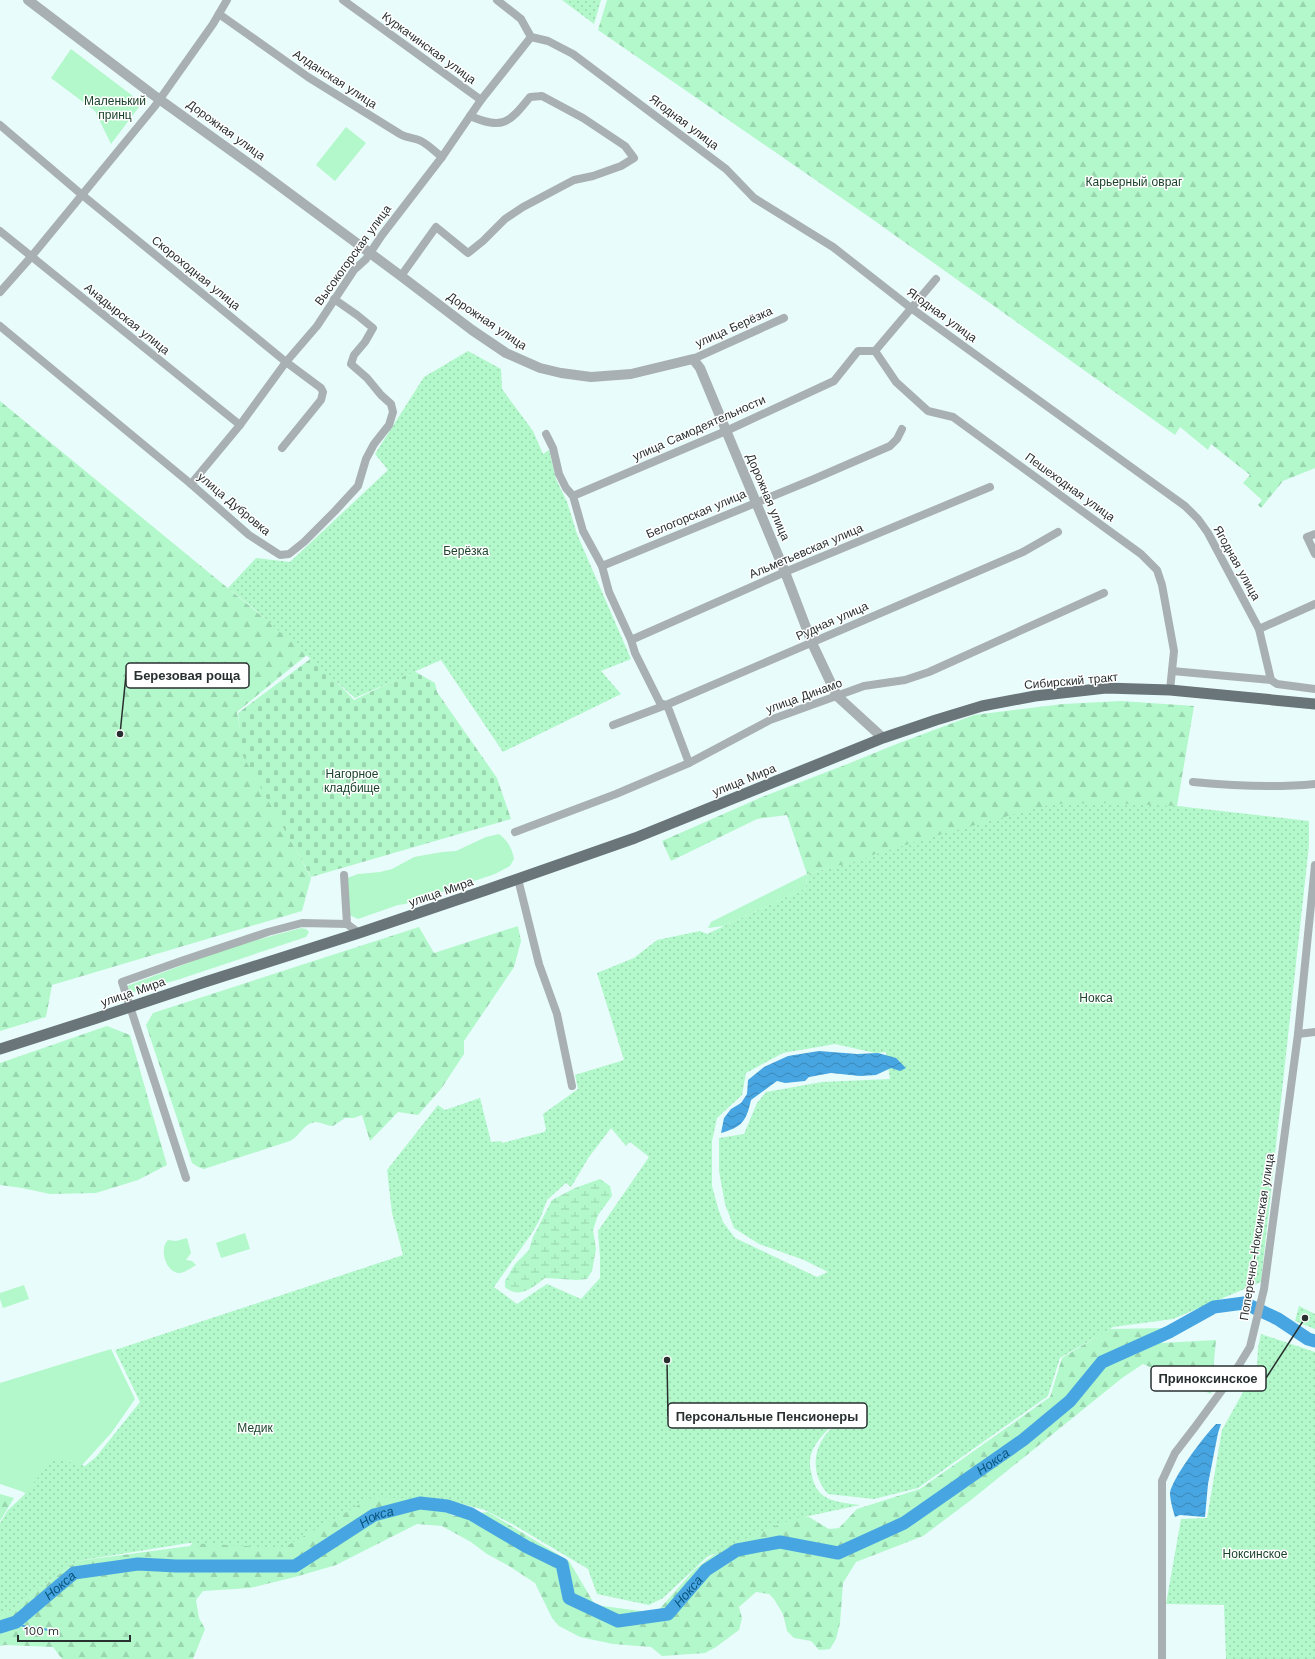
<svg xmlns="http://www.w3.org/2000/svg" width="1315" height="1659" font-family="'Work Sans',sans-serif">
  <style>
    .green { fill: #b2f8ca }
    .forest { fill: url(#forest-firs) }
    .wetland { fill: url(#wetland-marsh) }
    .cemetery { fill: url(#cemetery-stones) }
    .garden { fill: url(#garden-dots); fill-rule: evenodd }
    .water { fill: url(#water-waves) }
    .lines { fill: none; stroke-linecap: round; stroke-linejoin: round }
    .stream { stroke: #47a6e2; stroke-width: 2 }
    .river { stroke: #47a6e2; stroke-width: 13 }
    .minor { stroke: #a9b0b3; stroke-width: 8 }
    .tertiary { stroke: #a9b0b3; stroke-width: 10 }
    .primary { stroke: #697579; stroke-width: 11 }
    .labels { text-anchor: middle; dominant-baseline: central; stroke-width: 3; stroke-linejoin: round; paint-order: stroke }
    .street-label { font-size: 12px; fill: #282f2f; stroke: #fff }
    .park-label { font-size: 12px; fill: #1b432b; stroke: #fff }
    .water-label { font-size: 13px; font-style: italic; fill: #08537b; stroke: #fff }
    .leader { fill: none; stroke: #282f2f; stroke-width: 1.5 }
    .callout-dot { fill: #282f2f; stroke: #fff; stroke-width: 1.5 }
    .callout { fill: #fff; stroke: #282f2f; stroke-width: 1.5 }
    .callout-label { font-size: 13px; text-anchor: middle; font-weight: bold; fill: #282f2f }
  </style>
  <defs>
    <pattern id="forest-firs" width="22" height="20" patternUnits="userSpaceOnUse"><rect width="22" height="20" fill="#b2f8ca"/><path d="M5 1l3.5 6h-7zM16 11l3.5 6h-7z" fill="#99d5ae"/></pattern>
    <pattern id="wetland-marsh" width="20" height="14" patternUnits="userSpaceOnUse"><rect width="20" height="14" fill="#b2f8ca"/><path d="M1 5h8M5 5V1M11 12h8M15 12V8" fill="none" stroke="#99d5ae"/></pattern>
    <pattern id="cemetery-stones" width="16" height="16" patternUnits="userSpaceOnUse"><rect width="16" height="16" fill="#b2f8ca"/><path d="M2 7V4a2 2 0 0 1 4 0v3zM10 15v-3a2 2 0 0 1 4 0v3z" fill="#99d5ae"/></pattern>
    <pattern id="garden-dots" width="8" height="8" patternUnits="userSpaceOnUse"><rect width="8" height="8" fill="#b2f8ca"/><path d="M2 2h.1M6 6h.1" fill="none" stroke="#99d5ae" stroke-width="1.8" stroke-linecap="round"/></pattern>
    <pattern id="water-waves" width="16" height="10" patternUnits="userSpaceOnUse"><rect width="16" height="10" fill="#47a6e2"/><path d="M0 5q4-4 8 0t8 0" fill="none" stroke="#3b88b8"/></pattern>
  </defs>
  <rect width="100%" height="100%" fill="#e9fcfc"/>
  <!-- green -->
  <g class="green">
    <path d="M71,49L142,103L111,144L95,111L51,78Z"/>
    <path d="M346,127L366,143L335,181L316,165Z"/>
    <path d="M499,834C508,841 512,848 514,859L510,866L495,874L405,904L398,905L358,919L345,913L344,879L358,874L380,872L392,869L414,857L442,852L456,851L486,837Z"/>
    <path d="M807,874L806,888L724,926L708,928L711,922Z"/>
    <path d="M301,928L306,929L309,932L306,937L177,980L129,993L127,986L201,958L209,953Z"/>
    <path d="M245,1233L250,1249L221,1258L216,1243Z"/>
    <path d="M187,1238L191,1253L186,1260L192,1261L196,1265C191,1268 184,1273 179,1273C165,1272 159,1248 168,1240L176,1241Z"/>
    <path d="M24,1285L29,1299L3,1308L0,1299V1293Z"/>
    <path d="M111,1349L135,1399L112,1432L74,1474L42,1500L21,1491L0,1484V1383Z"/>
  </g>
  <!-- forest -->
  <g class="forest">
    <path d="M607,0H1315V468L1283,481L1261,508L1258,505L1262,500L1243,483L1250,475L1211,444L1208,450L1180,427L1175,435L872,219L598,30Z"/>
    <path d="M0,401L308,654L237,712L245,756L311,878L302,911L52,985L46,1017L0,1031Z"/>
    <path d="M1121,701L1194,706L1177,806L1058,810L807,874L787,815L757,819L671,861L662,841L762,797L850,763L894,745L974,715L1063,704Z"/>
    <path d="M518,926L521,941L514,967L464,1041V1054L441,1089L418,1115L398,1112L370,1141L362,1115L354,1118H345L333,1126C327,1126 321,1122 315,1122C303,1124 300,1136 290,1141L204,1169L198,1167L192,1163L146,1025L153,1013L419,927L434,953Z"/>
    <path d="M107,1026L130,1035L167,1165L138,1180L96,1193L50,1194L22,1188L0,1185V1063Z"/>
    <path d="M1168,1328L1161,1343L1216,1340L1211,1394L1143,1364L1122,1378L971,1500L923,1536L856,1562L843,1583L840,1623L836,1639L830,1649L819,1650L811,1641L794,1638L787,1631L783,1614L774,1599L769,1594L756,1592L739,1607L742,1618L739,1630L716,1647L705,1653L662,1656L651,1647L613,1644L580,1637L559,1626L552,1618L535,1583L509,1566L487,1554L471,1542L442,1526L417,1524L336,1565L295,1577L250,1588L203,1591L196,1600L199,1618L205,1629L193,1659H62L53,1647L5,1645L0,1646V1618L77,1561L190,1546L199,1535L361,1481L418,1491L453,1516L488,1512L569,1561L595,1605L656,1613L694,1570L721,1549L791,1515L809,1517L829,1529L839,1528L857,1509L920,1489L1050,1397L1062,1358L1109,1329Z"/>
    <path d="M0,1494L14,1498L0,1521Z"/>
  </g>
  <!-- wetland -->
  <path class="wetland" d="M600,1179L610,1186L612,1196L598,1215L593,1230L596,1249L592,1271L587,1279L577,1280L545,1278C533,1287 520,1300 505,1287V1281L515,1264L529,1250L533,1237L552,1200L575,1188Z"/>
  <!-- cemetery -->
  <path class="cemetery" d="M313,657L354,700L414,671L435,683L437,692L497,778L511,819L311,877L243,756L238,713Z"/>
  <!-- garden -->
  <g class="garden">
    <path d="M562,0H601L594,24Z"/>
    <path d="M468,351L501,369L502,389L533,431L543,454L549,450L556,479L567,502L577,534L631,659L601,671L621,694L503,752L441,660L355,698L253,608L228,588L256,558L290,562L388,470L375,454L424,377Z"/>
    <path d="M1107,803L1177,806L1309,821V845L1261,1282L1173,1319L1113,1327L1060,1358L1048,1396L918,1488L874,1499L828,1494C810,1474 812,1446 832,1428C841,1419 855,1412 863,1403C845,1414 808,1440 810,1464C810,1468 811,1472 812,1476C817,1502 838,1502 860,1505L790,1520L747,1538L707,1557L663,1598L649,1605L597,1594L588,1569L514,1525L485,1510L445,1500L373,1497L283,1548L189,1543L77,1561L0,1618V1523L8,1510L24,1495L53,1458L85,1466L96,1457L140,1402L115,1350L403,1255L392,1213L387,1170L438,1105L445,1110L480,1098L491,1142L501,1141L502,1143L544,1132L546,1130L543,1114L578,1089L575,1075L624,1060L597,973L634,958L657,940L700,931L707,934L806,888L807,874L868,858L869,856L942,834L1052,804ZM835,1044L875,1053L886,1052L890,1079L822,1082L766,1092L757,1103L744,1134L719,1138V1171L725,1204L734,1228L759,1244L804,1260L828,1272L817,1277L735,1238L723,1222L718,1208L712,1186V1141L717,1118L742,1095L746,1073L783,1053ZM611,1128L626,1146L630,1142L649,1157L598,1231L600,1257V1278L581,1299L547,1284L517,1304L494,1287L532,1233L540,1219L547,1200L566,1183L571,1187L589,1157Z"/>
    <path d="M1299,1306L1315,1314V1329L1295,1321Z"/>
    <path d="M1261,1334L1315,1352V1659H1226L1224,1605L1166,1604L1181,1519L1207,1518L1222,1430L1257,1367L1258,1348Z"/>
  </g>
  <!-- water -->
  <g class="water">
    <path d="M819,1051L857,1054L878,1053L896,1058L906,1068L900,1071L891,1068L876,1075L860,1076L831,1073L809,1077L805,1081L785,1083L777,1081L751,1100C746,1122 742,1127 721,1133L724,1118L731,1109L741,1103L747,1094L748,1080L764,1067L788,1056Z"/>
    <path d="M1216,1424H1221L1218,1433L1208,1484L1205,1517L1180,1515L1175,1517C1173,1510 1170,1500 1170,1493C1172,1478 1205,1435 1216,1424Z"/>
  </g>
  <g class="lines">
    <!-- stream -->
    <path class="stream" d="M16,1622L23,1626L56,1631"/>
    <!-- river -->
    <path class="river" id="s1" d="M0,1627L16,1622L74,1573L138,1564L176,1566H295L374,1515L420,1503L447,1506L471,1514L527,1547L562,1564L569,1598L618,1621L668,1614L706,1570L737,1550L780,1542L838,1553L904,1523L1023,1440L1070,1401L1102,1362L1169,1332L1214,1307L1244,1303L1278,1319L1308,1339L1315,1341"/>
    <!-- minor -->
    <g class="minor">
      <path d="M343,0L481,100"/>
      <path d="M497,0L521,19L531,37L548,41L573,54L726,169L754,198L833,247L911,308L1185,506L1198,519L1208,533L1259,629L1271,680L1277,684L1315,689"/>
      <path d="M219,14L308,77L400,134C407,138 415,138 421,141C429,145 435,152 442,157"/>
      <path d="M0,125L81,194L286,362L321,388L323,392L321,400L282,448"/>
      <path d="M0,231L240,425"/>
      <path d="M401,276L436,227L468,253L483,241L505,219L523,207L574,180L593,176L621,166L634,158L625,146L583,118L542,96L530,97C509,123 503,130 470,116"/>
      <path d="M0,292L31,257L155,106L213,24L227,0"/>
      <path d="M0,326L191,484L249,535L280,555L289,554L304,542L335,511L358,486L366,459L374,444L389,425L393,412L391,404L381,395L367,378L351,364L354,355L365,342L373,328L357,315L334,299"/>
      <path d="M875,351L896,382L928,411L953,417L1141,554L1157,570L1162,585L1174,651L1170,690"/>
      <path d="M693,359L784,318"/>
      <path d="M546,434L553,448L559,474L566,488L573,496L583,531L602,566L609,592L631,640L635,653L660,703L666,705L669,710L689,763"/>
      <path d="M191,484L240,425L286,362L317,326L354,270L366,259L382,235L442,157L481,100L531,37"/>
      <path d="M573,496L726,431L834,381L858,351H875L936,279"/>
      <path d="M1315,534L1307,537L1315,554"/>
      <path d="M602,566L814,479L890,446L897,439L902,429"/>
      <path d="M1259,629L1315,604"/>
      <path d="M631,640L785,572L990,487"/>
      <path d="M1172,671L1271,680"/>
      <path d="M613,725L666,705L1023,552L1058,532"/>
      <path d="M1193,782C1234,786 1274,788 1315,784"/>
      <path d="M515,832L616,794L689,763L770,720L864,686L905,680L929,672L1104,593"/>
      <path d="M344,875L347,924"/>
      <path d="M518,879L539,964L557,1014L572,1086"/>
      <path d="M1298,1034L1315,1032"/>
      <path d="M186,1178L122,982L181,961L268,932L302,923L347,924L359,933"/>
      <path d="M1162,1659V1481L1175,1453L1195,1427L1231,1378L1250,1347L1264,1289L1298,1034L1315,865"/>
    </g>
    <!-- tertiary -->
    <path class="tertiary" d="M28,0L152,94L258,170L401,276L472,330L506,353L540,368L561,373L591,377L631,374L693,359L700,368L785,572L812,643L837,696L883,738"/>
    <!-- primary -->
    <path class="primary" d="M0,1049L97,1018L205,982L359,933L486,890L635,838L883,738L936,720L982,706L1035,696L1106,688L1170,690L1315,704"/>
  </g>
  <g class="labels">
    <!-- street labels -->
    <g class="street-label">
      <text transform="translate(429 48) rotate(36)">Куркачинская улица</text>
      <text transform="translate(335 79) rotate(33)">Алданская улица</text>
      <text transform="translate(684 122) rotate(37)">Ягодная улица</text>
      <text transform="translate(226 130) rotate(36)">Дорожная улица</text>
      <text transform="translate(353 255) rotate(-54)">Высокогорская улица</text>
      <text transform="translate(196 273) rotate(39)">Скороходная улица</text>
      <text transform="translate(942 315) rotate(36)">Ягодная улица</text>
      <text transform="translate(127 319) rotate(39)">Анадырская улица</text>
      <text transform="translate(487 321) rotate(34)">Дорожная улица</text>
      <text transform="translate(734 327) rotate(-24)">улица Берёзка</text>
      <text transform="translate(699 428) rotate(-24)">улица Самодеятельности</text>
      <text transform="translate(1070 487) rotate(36)">Пешеходная улица</text>
      <text transform="translate(768 497) rotate(67)">Дорожная улица</text>
      <text transform="translate(234 504) rotate(40)">улица Дубровка</text>
      <text transform="translate(696 514) rotate(-23)">Белогорская улица</text>
      <text transform="translate(806 551) rotate(-23)">Альметьевская улица</text>
      <text transform="translate(1237 563) rotate(61)">Ягодная улица</text>
      <text transform="translate(832 621) rotate(-24)">Рудная улица</text>
      <text transform="translate(1071 681) rotate(-5)">Сибирский тракт</text>
      <text transform="translate(804 696) rotate(-20)">улица Динамо</text>
      <text transform="translate(744 780) rotate(-22)">улица Мира</text>
      <text transform="translate(441 892) rotate(-19)">улица Мира</text>
      <text transform="translate(133 992) rotate(-19)">улица Мира</text>
      <text transform="translate(1257 1237) rotate(-81)">Поперечно-Ноксинская улица</text>
    </g>
    <!-- park labels -->
    <g class="park-label">
      <text x="115" y="101">Маленький<tspan x="115" dy="14">принц</tspan></text>
      <text x="1134" y="182">Карьерный овраг</text>
      <text x="466" y="551">Берёзка</text>
      <text x="352" y="774">Нагорное<tspan x="352" dy="14">кладбище</tspan></text>
      <text x="1096" y="998">Нокса</text>
      <text x="255" y="1428">Медик</text>
      <text x="1255" y="1554">Ноксинское</text>
    </g>
    <!-- water labels -->
    <g class="water-label">
      <text stroke="none"><textPath href="#s1" startOffset="1130">Нокса</textPath></text>
      <text stroke="none"><textPath href="#s1" startOffset="410">Нокса</textPath></text>
      <text stroke="none"><textPath href="#s1" startOffset="74">Нокса</textPath></text>
      <text stroke="none"><textPath href="#s1" startOffset="782">Нокса</textPath></text>
    </g>
  </g>
  <!-- callouts -->
  <path class="leader" d="M120 734L126 675M1305 1318L1266 1378M667 1360L668 1416"/>
  <g class="callout-dot">
    <circle cx="120" cy="734" r="4"/>
    <circle cx="1305" cy="1318" r="4"/>
    <circle cx="667" cy="1360" r="4"/>
  </g>
  <g class="callout">
    <rect x="126" y="663" width="123" height="25" rx="4"/>
    <rect x="1151" y="1366" width="115" height="25" rx="4"/>
    <rect x="668" y="1403" width="199" height="25" rx="4"/>
  </g>
  <g class="callout-label">
    <text x="187" y="680">Березовая роща</text>
    <text x="1208" y="1383">Приноксинское</text>
    <text x="767" y="1421">Персональные Пенсионеры</text>
  </g>
  <!-- scale -->
  <path d="M18 1635v6h112v-6" fill="none" stroke="#282f2f" stroke-width="2"/>
  <text x="24" y="1635" font-size="12" fill="#282f2f" stroke="#ffffff" stroke-width="3" paint-order="stroke">100 m</text>
</svg>
